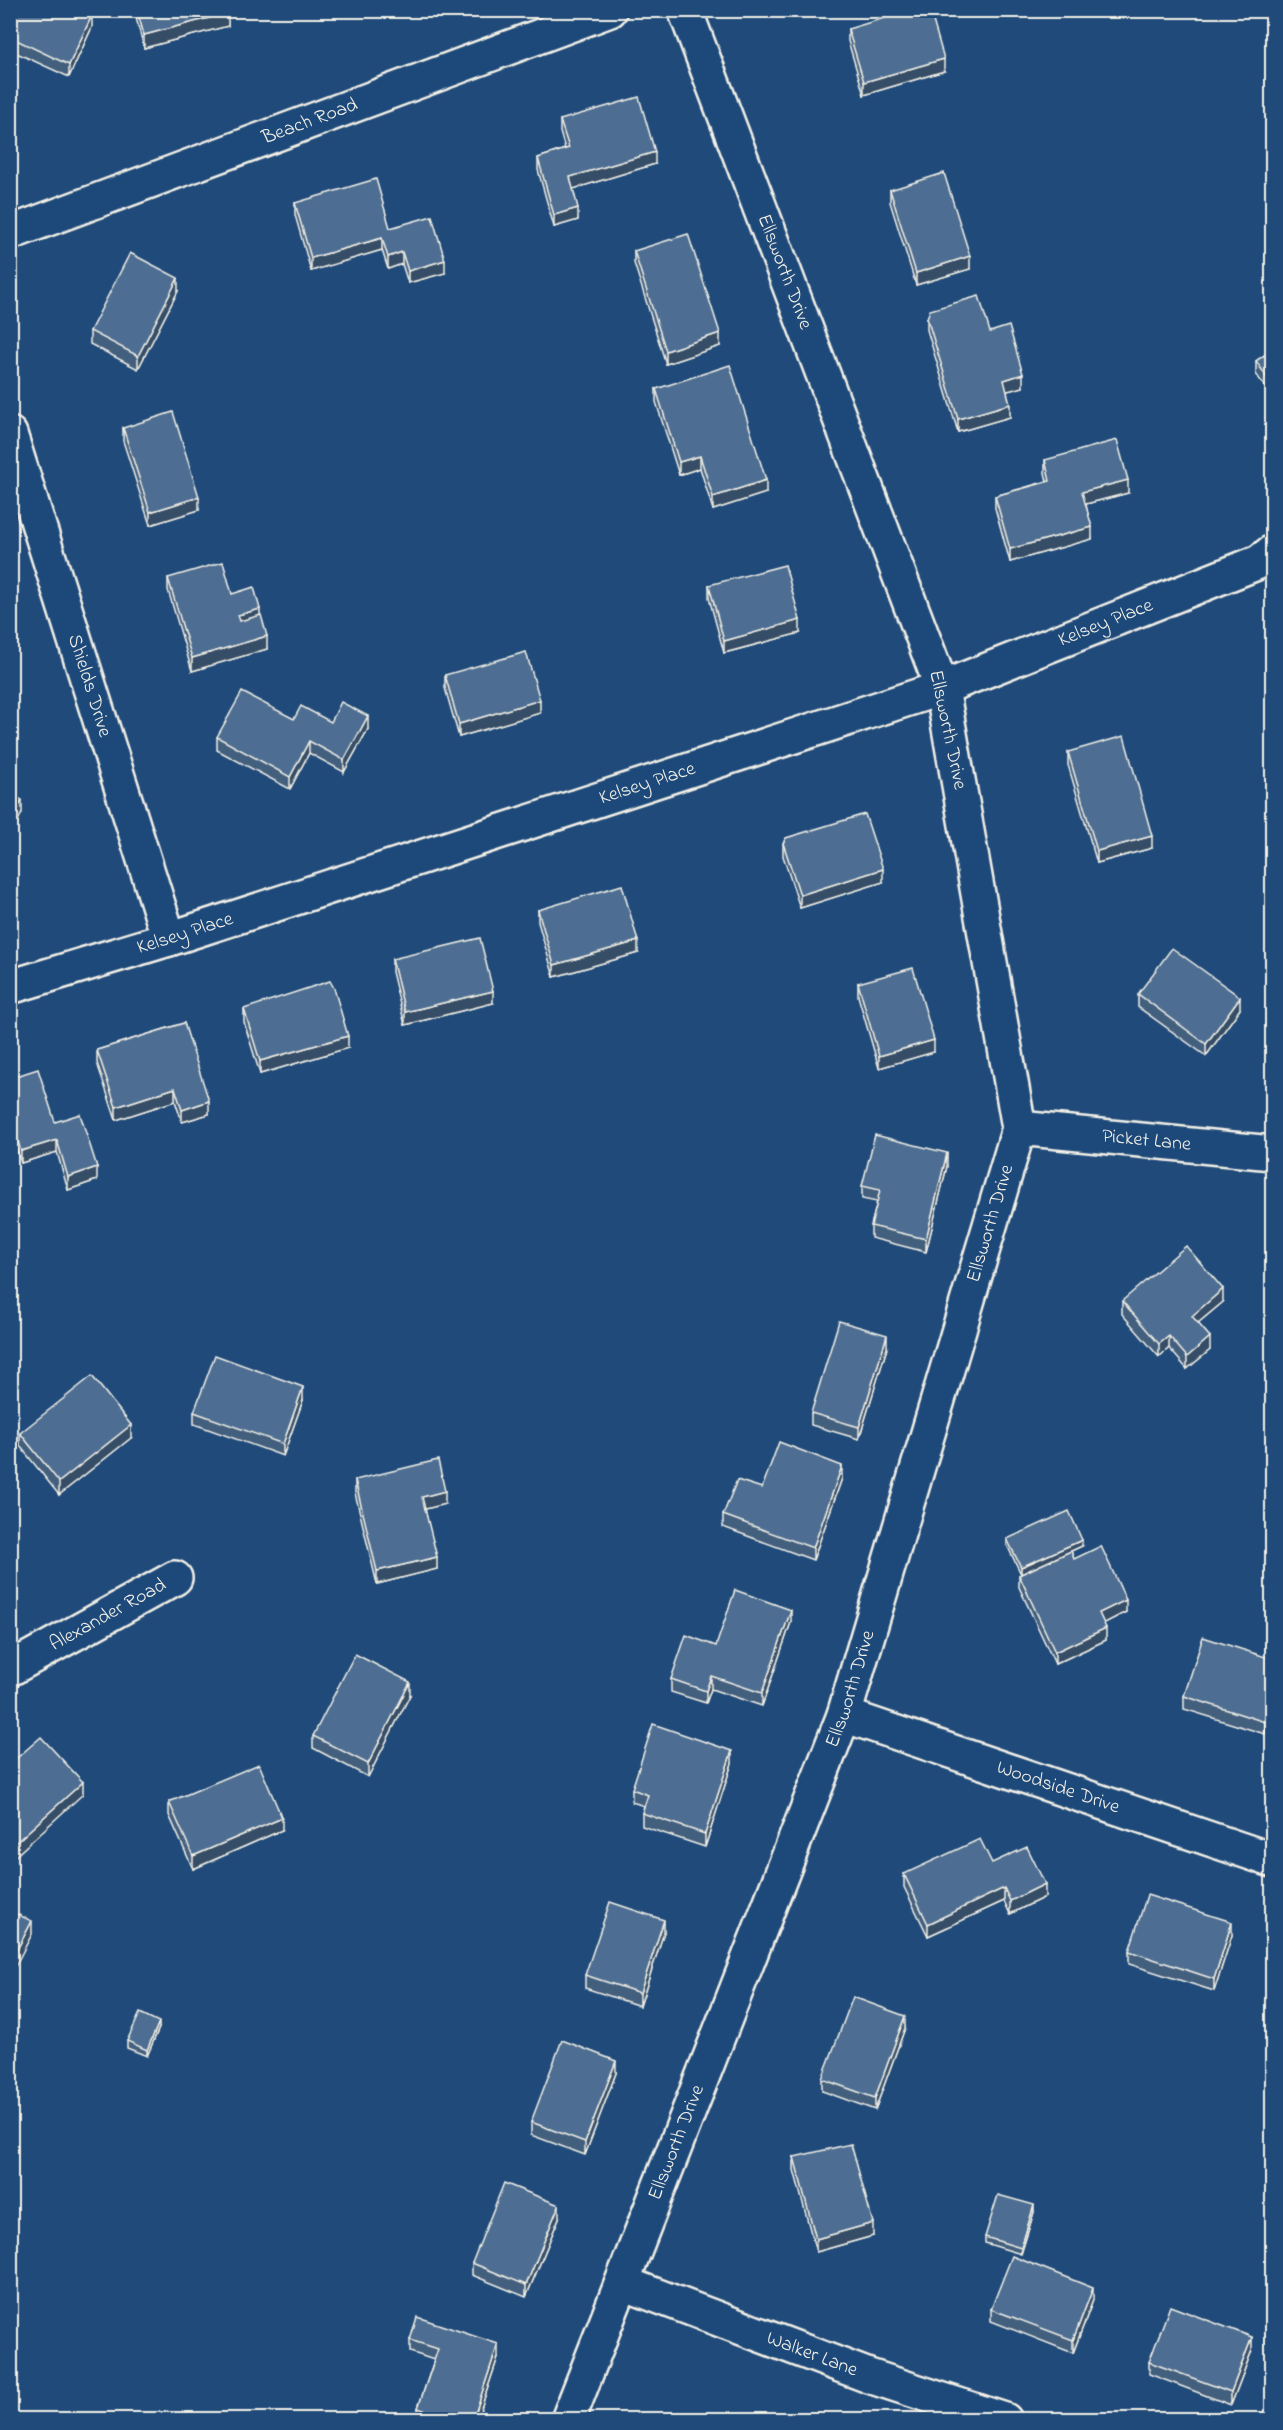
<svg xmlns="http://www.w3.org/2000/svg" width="1283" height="2430" font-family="'Indie Flower',sans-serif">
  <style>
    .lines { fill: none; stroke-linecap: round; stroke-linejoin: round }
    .street-casing { stroke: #f4f1e8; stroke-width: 38 }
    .street { stroke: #1f4a7a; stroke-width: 33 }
    .wall { fill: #425f7e; stroke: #f4f1e8; stroke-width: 1.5 }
    .shaded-wall { fill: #364d66; stroke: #f4f1e8; stroke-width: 1.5 }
    .building { fill: #4d6e92; stroke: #f4f1e8; stroke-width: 1.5 }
    .labels { text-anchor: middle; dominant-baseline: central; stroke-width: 6; stroke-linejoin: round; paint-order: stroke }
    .street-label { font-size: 20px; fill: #f4f1e8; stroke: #1f4a7a }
  </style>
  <rect width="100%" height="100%" fill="#1f4a7a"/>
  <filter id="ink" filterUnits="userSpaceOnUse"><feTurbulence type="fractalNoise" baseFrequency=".0167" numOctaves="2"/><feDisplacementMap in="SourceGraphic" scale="12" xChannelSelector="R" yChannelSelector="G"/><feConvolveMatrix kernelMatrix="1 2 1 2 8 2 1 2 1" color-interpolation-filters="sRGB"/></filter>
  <g filter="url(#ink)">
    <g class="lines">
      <defs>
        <g id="street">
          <path id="s1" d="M10,233L610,10"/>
          <path id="s2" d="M10,434L169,939"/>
          <path id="s3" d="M10,987L169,939L942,688L1259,562L1272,552"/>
          <path id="s4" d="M1019,1128L1272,1153"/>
          <path id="s5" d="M10,1669L175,1578"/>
          <path id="s6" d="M844,1715L1272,1860"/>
          <path id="s7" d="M623,2283L869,2376L1005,2420"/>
          <path id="s8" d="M568,2420L844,1715L1019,1128L942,688L685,10"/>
        </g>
      </defs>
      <!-- street casing -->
      <use href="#street" class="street-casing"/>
      <!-- street -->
      <use href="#street" class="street"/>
    </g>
    <!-- wall -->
    <g class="wall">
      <path d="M10,10L92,27L69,77L10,50Z"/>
      <path d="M134,10H227L228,26L144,48Z"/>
      <path d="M848,29L944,71L864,95L848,41Z"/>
      <path d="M560,120L655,164L573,189L578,220L554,227L538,170V158L565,149L560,132Z"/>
      <path d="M890,190L970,269L916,285L890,202Z"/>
      <path d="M295,203L390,228L445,273L408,283L402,264L388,269L382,250L311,271L295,215Z"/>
      <path d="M634,251L720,346L666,364L634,263Z"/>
      <path d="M178,291L138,369L90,344V331Z"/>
      <path d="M927,318L990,332L1023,387L1007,391L1010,417L958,432L927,330Z"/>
      <path d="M1272,350V397L1256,374V361Z"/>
      <path d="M656,389L766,493L713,510L700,468L679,475L656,402Z"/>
      <path d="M123,428L199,510L150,525L123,441Z"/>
      <path d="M1045,460L1128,493L1086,504L1092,539L1010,562L995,508V496L1047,481L1045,473Z"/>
      <path d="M168,578L232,594L260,615L267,649L192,671L168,590Z"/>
      <path d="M709,585L800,633L724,653L709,598Z"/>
      <path d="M445,675L540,713L459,737L445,688Z"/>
      <path d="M1272,687V708L1269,702V690Z"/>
      <path d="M294,719L331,722L368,729L344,772L309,753L290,789L217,750V737Z"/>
      <path d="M1068,752L1152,848L1097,863L1068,765Z"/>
      <path d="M783,843L883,882L800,908L783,856Z"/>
      <path d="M538,910L638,953L554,977L538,922Z"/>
      <path d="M392,959L493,1003L405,1025L392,972Z"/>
      <path d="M858,983L934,1052L879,1068L858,996Z"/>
      <path d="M1138,994L1240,1009L1206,1056L1138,1007Z"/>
      <path d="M244,1009L348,1048L260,1074L244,1022Z"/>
      <path d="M184,1023L209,1114L182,1122L175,1101L116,1120L97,1063V1050Z"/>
      <path d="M10,1078L55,1122L97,1180L68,1190L57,1152L21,1163L16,1148Z"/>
      <path d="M947,1166L926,1252L871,1238V1226L877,1202L862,1199V1186Z"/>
      <path d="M1122,1301L1223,1302L1198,1323L1210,1350L1187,1369L1169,1348L1159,1357L1122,1314Z"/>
      <path d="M887,1348L859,1439L811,1425V1413Z"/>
      <path d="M303,1400L283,1456L194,1424V1412Z"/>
      <path d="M20,1433L131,1438L59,1495L20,1446Z"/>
      <path d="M842,1478L813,1560L723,1527V1515L762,1488Z"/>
      <path d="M355,1480L445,1504L425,1509L437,1569L377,1584L355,1493Z"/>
      <path d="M1007,1539L1082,1546L1071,1551L1074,1559L1126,1612L1104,1623L1106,1640L1055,1664L1019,1587V1575L1021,1574L1007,1545Z"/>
      <path d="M791,1622L762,1706L711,1689L706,1703L671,1692V1679L716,1646Z"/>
      <path d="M1272,1659L1265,1734L1184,1709V1696Z"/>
      <path d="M410,1695L368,1777L313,1748V1736Z"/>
      <path d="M732,1763L705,1847L642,1826V1813L644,1806L632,1802V1789Z"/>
      <path d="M169,1802L282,1830L193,1869L169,1815Z"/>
      <path d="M992,1863L1045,1897L1010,1914L1004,1901L928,1936L904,1887V1874Z"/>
      <path d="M664,1932L640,2006L585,1988V1975Z"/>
      <path d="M1232,1935L1214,1991L1129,1964V1951Z"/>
      <path d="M159,2028L147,2056L127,2048V2041Z"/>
      <path d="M905,2028L875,2110L822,2091V2079Z"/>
      <path d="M616,2073L585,2155L531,2135V2122Z"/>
      <path d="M794,2157L873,2236L816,2252L794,2170Z"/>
      <path d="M1034,2212L1021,2254L985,2243V2237Z"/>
      <path d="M559,2218L526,2297L472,2275V2263Z"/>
      <path d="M1093,2300L1073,2353L991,2321V2309Z"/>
      <path d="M410,2340L498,2357L477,2420H418V2408L434,2360L410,2352Z"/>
      <path d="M1252,2350L1231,2405L1149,2374V2362Z"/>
    </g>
    <!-- shaded-wall -->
    <g class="shaded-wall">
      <path d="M228,13V26L144,48V35Z"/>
      <path d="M92,15V27L69,77V65Z"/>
      <path d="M944,59V71L864,95V82Z"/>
      <path d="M655,152V164L570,190V177Z"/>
      <path d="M578,208V220L554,227V215Z"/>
      <path d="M382,238V250L311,271V258Z"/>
      <path d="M402,252V264L388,269V257Z"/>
      <path d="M970,256V269L916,285V273Z"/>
      <path d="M445,260V273L408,283V271Z"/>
      <path d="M178,278V291L138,369V356Z"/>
      <path d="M720,333V346L666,364V351Z"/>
      <path d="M1023,374V387L1004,392V380Z"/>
      <path d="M1010,404V417L958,432V419Z"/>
      <path d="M700,456V468L679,475V462Z"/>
      <path d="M766,480V493L713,510V497Z"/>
      <path d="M1128,480V493L1082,505V492Z"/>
      <path d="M199,497V510L150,525V512Z"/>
      <path d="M1092,527V539L1010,562V549Z"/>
      <path d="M260,609V621L238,628V615Z"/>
      <path d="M800,620V633L724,653V641Z"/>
      <path d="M267,636V649L192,671V658Z"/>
      <path d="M540,700V713L459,737V724Z"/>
      <path d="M368,716V729L344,772V760Z"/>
      <path d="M309,741V753L290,789V777Z"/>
      <path d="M22,800V813L10,836V823Z"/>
      <path d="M1152,836V848L1097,863V851Z"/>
      <path d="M883,869V882L800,908V895Z"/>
      <path d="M638,941V953L554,977V965Z"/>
      <path d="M493,991V1003L405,1025V1012Z"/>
      <path d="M1240,997V1009L1206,1056V1044Z"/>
      <path d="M348,1036V1048L260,1074V1061Z"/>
      <path d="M934,1040V1052L879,1068V1056Z"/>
      <path d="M175,1088V1101L116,1120V1107Z"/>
      <path d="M209,1101V1114L182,1122V1110Z"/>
      <path d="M16,1135V1148L10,1149V1137Z"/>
      <path d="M57,1140V1152L21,1163V1151Z"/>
      <path d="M947,1153V1166L926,1252V1239Z"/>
      <path d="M97,1167V1180L68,1190V1177Z"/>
      <path d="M1223,1289V1302L1192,1328V1316Z"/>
      <path d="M887,1335V1348L859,1439V1427Z"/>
      <path d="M1169,1336V1348L1159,1357V1344Z"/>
      <path d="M1210,1337V1350L1187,1369V1357Z"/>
      <path d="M303,1387V1400L283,1456V1444Z"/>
      <path d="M131,1425V1438L59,1495V1482Z"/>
      <path d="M842,1466V1478L813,1560V1548Z"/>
      <path d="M445,1491V1504L422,1510V1497Z"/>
      <path d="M1082,1540V1546L1021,1574V1567Z"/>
      <path d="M437,1557V1569L377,1584V1571Z"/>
      <path d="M1126,1600V1612L1099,1626V1613Z"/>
      <path d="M791,1610V1622L762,1706V1693Z"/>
      <path d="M1106,1628V1640L1055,1664V1652Z"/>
      <path d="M711,1676V1689L706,1703V1691Z"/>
      <path d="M410,1682V1695L368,1777V1764Z"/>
      <path d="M1272,1697V1710L1265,1734V1722Z"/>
      <path d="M732,1751V1763L705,1847V1834Z"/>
      <path d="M83,1782V1794L11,1860V1847Z"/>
      <path d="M282,1818V1830L193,1869V1856Z"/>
      <path d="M1045,1884V1897L1010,1914V1901Z"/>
      <path d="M1004,1888V1901L928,1936V1924Z"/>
      <path d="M664,1920V1932L640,2006V1993Z"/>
      <path d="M32,1921V1934L10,1976V1963Z"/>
      <path d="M1232,1922V1935L1214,1991V1979Z"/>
      <path d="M905,2016V2028L875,2110V2098Z"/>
      <path d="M159,2022V2028L147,2056V2050Z"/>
      <path d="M616,2061V2073L585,2155V2142Z"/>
      <path d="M559,2205V2218L526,2297V2285Z"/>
      <path d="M1034,2205V2212L1021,2254V2248Z"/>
      <path d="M873,2223V2236L816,2252V2239Z"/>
      <path d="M1093,2288V2300L1073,2353V2340Z"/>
      <path d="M1252,2337V2350L1231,2405V2392Z"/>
      <path d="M498,2344V2357L477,2420H473Z"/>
    </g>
    <!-- building -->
    <g class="building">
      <path d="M10,10H84L92,15L69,65L10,37Z"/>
      <path d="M137,10H227L228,13L144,35Z"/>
      <path d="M911,10H930L944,59L864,82L848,29Z"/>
      <path d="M639,97L655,152L570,177L578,208L554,215L538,158L569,148L560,120Z"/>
      <path d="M944,173L970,256L916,273L890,190Z"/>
      <path d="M376,179L390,228L432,216L445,260L408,271L402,252L388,257L382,238L311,258L295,203Z"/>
      <path d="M688,234L720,333L666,351L634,251Z"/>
      <path d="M130,253L178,278L138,356L90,331Z"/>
      <path d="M979,296L990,332L1009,326L1023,374L1004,380L1010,404L958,419L927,318L930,310Z"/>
      <path d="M1272,350V385L1256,361Z"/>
      <path d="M730,365L766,480L713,497L700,456L679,462L656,389Z"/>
      <path d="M173,412L199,497L150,512L123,428Z"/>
      <path d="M1117,440L1128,480L1082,492L1092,527L1010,549L995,496L1050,481L1045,460Z"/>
      <path d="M223,562L232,594L254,587L260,609L238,615L240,621L261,615L267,636L192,658L168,578Z"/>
      <path d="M785,565L800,620L724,641L709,585Z"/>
      <path d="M526,652L540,700L459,724L445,675Z"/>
      <path d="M1272,687V696L1269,690Z"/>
      <path d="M242,692L294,719L301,706L331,722L341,702L368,716L344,760L309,741L290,777L217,737Z"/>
      <path d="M1124,736L1152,836L1097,851L1068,752Z"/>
      <path d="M10,794L22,800L10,823Z"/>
      <path d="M865,814L883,869L800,895L783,843L786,838Z"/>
      <path d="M622,885L638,941L554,965L538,910Z"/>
      <path d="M480,938L493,991L405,1012L392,959Z"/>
      <path d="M1172,948L1240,997L1206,1044L1138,994Z"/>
      <path d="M913,968L934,1040L879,1056L858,983Z"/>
      <path d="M330,981L334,988L348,1036L260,1061L244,1009Z"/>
      <path d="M184,1023L209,1101L182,1110L175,1088L116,1107L97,1050Z"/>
      <path d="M38,1069L55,1122L80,1114L97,1167L68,1177L57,1140L21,1151L16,1135L10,1137V1078Z"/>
      <path d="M875,1135L947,1153L926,1239L871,1226L880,1190L862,1186Z"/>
      <path d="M1186,1246L1223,1289L1192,1316L1210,1337L1187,1357L1169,1336L1159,1344L1122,1301Z"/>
      <path d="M839,1321L887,1335L859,1427L811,1413Z"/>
      <path d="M215,1355L303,1387L283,1444L194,1412Z"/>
      <path d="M92,1376L131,1425L59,1482L20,1433Z"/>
      <path d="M779,1442L842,1466L813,1548L723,1515L737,1480L762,1488Z"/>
      <path d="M438,1460L445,1491L422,1497L437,1557L377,1571L355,1480Z"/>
      <path d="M1069,1511L1082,1540L1021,1567L1007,1539Z"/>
      <path d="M1101,1546L1126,1600L1099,1613L1106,1628L1055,1652L1019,1575L1071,1551L1074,1559Z"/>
      <path d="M735,1590L791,1610L762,1693L711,1676L706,1691L671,1679L686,1635L716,1646Z"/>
      <path d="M1203,1637L1272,1659V1697L1265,1722L1184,1696Z"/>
      <path d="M355,1654L410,1682L368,1764L313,1736Z"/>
      <path d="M653,1724L732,1751L705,1834L642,1813L648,1795L632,1789Z"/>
      <path d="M41,1737L83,1782L11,1847L10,1846V1764Z"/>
      <path d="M259,1764L282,1818L193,1856L169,1802Z"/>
      <path d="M980,1839L992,1863L1027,1847L1045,1884L1010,1901L1004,1888L928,1924L904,1874Z"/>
      <path d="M1147,1895L1232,1922L1214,1979L1129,1951Z"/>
      <path d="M610,1902L664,1920L640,1993L585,1975Z"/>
      <path d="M10,1911L32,1921L10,1963Z"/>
      <path d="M853,1997L905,2016L875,2098L822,2079Z"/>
      <path d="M140,2013L159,2022L147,2050L127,2041Z"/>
      <path d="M562,2040L616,2061L585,2142L531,2122Z"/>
      <path d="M851,2144L873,2223L816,2239L794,2157Z"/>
      <path d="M504,2183L559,2205L526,2285L472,2263Z"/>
      <path d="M998,2195L1034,2205L1021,2248L985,2237Z"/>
      <path d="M1012,2256L1093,2288L1073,2340L991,2309Z"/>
      <path d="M1170,2306L1252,2337L1231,2392L1149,2362Z"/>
      <path d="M417,2317L498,2344L473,2420H452L418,2408L438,2349L410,2340Z"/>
    </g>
  </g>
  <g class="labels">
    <!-- street labels -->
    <g class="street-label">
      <text stroke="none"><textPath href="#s1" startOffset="320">Beach Road</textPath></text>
      <text transform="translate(784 272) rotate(69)">Ellsworth Drive</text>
      <text stroke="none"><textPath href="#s3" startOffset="1155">Kelsey Place</textPath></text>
      <text stroke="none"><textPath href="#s2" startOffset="264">Shields Drive</textPath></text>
      <text transform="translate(947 730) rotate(78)">Ellsworth Drive</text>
      <text stroke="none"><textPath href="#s3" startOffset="669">Kelsey Place</textPath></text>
      <text stroke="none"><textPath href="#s3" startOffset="183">Kelsey Place</textPath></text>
      <text stroke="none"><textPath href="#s4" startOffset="128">Picket Lane</textPath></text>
      <text stroke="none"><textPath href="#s8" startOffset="1270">Ellsworth Drive</textPath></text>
      <text stroke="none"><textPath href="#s5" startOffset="112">Alexander Road</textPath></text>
      <text stroke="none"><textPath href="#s8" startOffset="784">Ellsworth Drive</textPath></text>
      <text stroke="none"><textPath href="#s6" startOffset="226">Woodside Drive</textPath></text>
      <text stroke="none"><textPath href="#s8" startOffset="298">Ellsworth Drive</textPath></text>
      <text stroke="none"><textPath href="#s7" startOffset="202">Walker Lane</textPath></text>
    </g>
  </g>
  <!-- margin -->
  <rect width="1283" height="2430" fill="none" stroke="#1f4a7a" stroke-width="36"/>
  <rect x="18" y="18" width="1247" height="2394" fill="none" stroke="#f4f1e8" stroke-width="2" filter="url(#ink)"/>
</svg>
